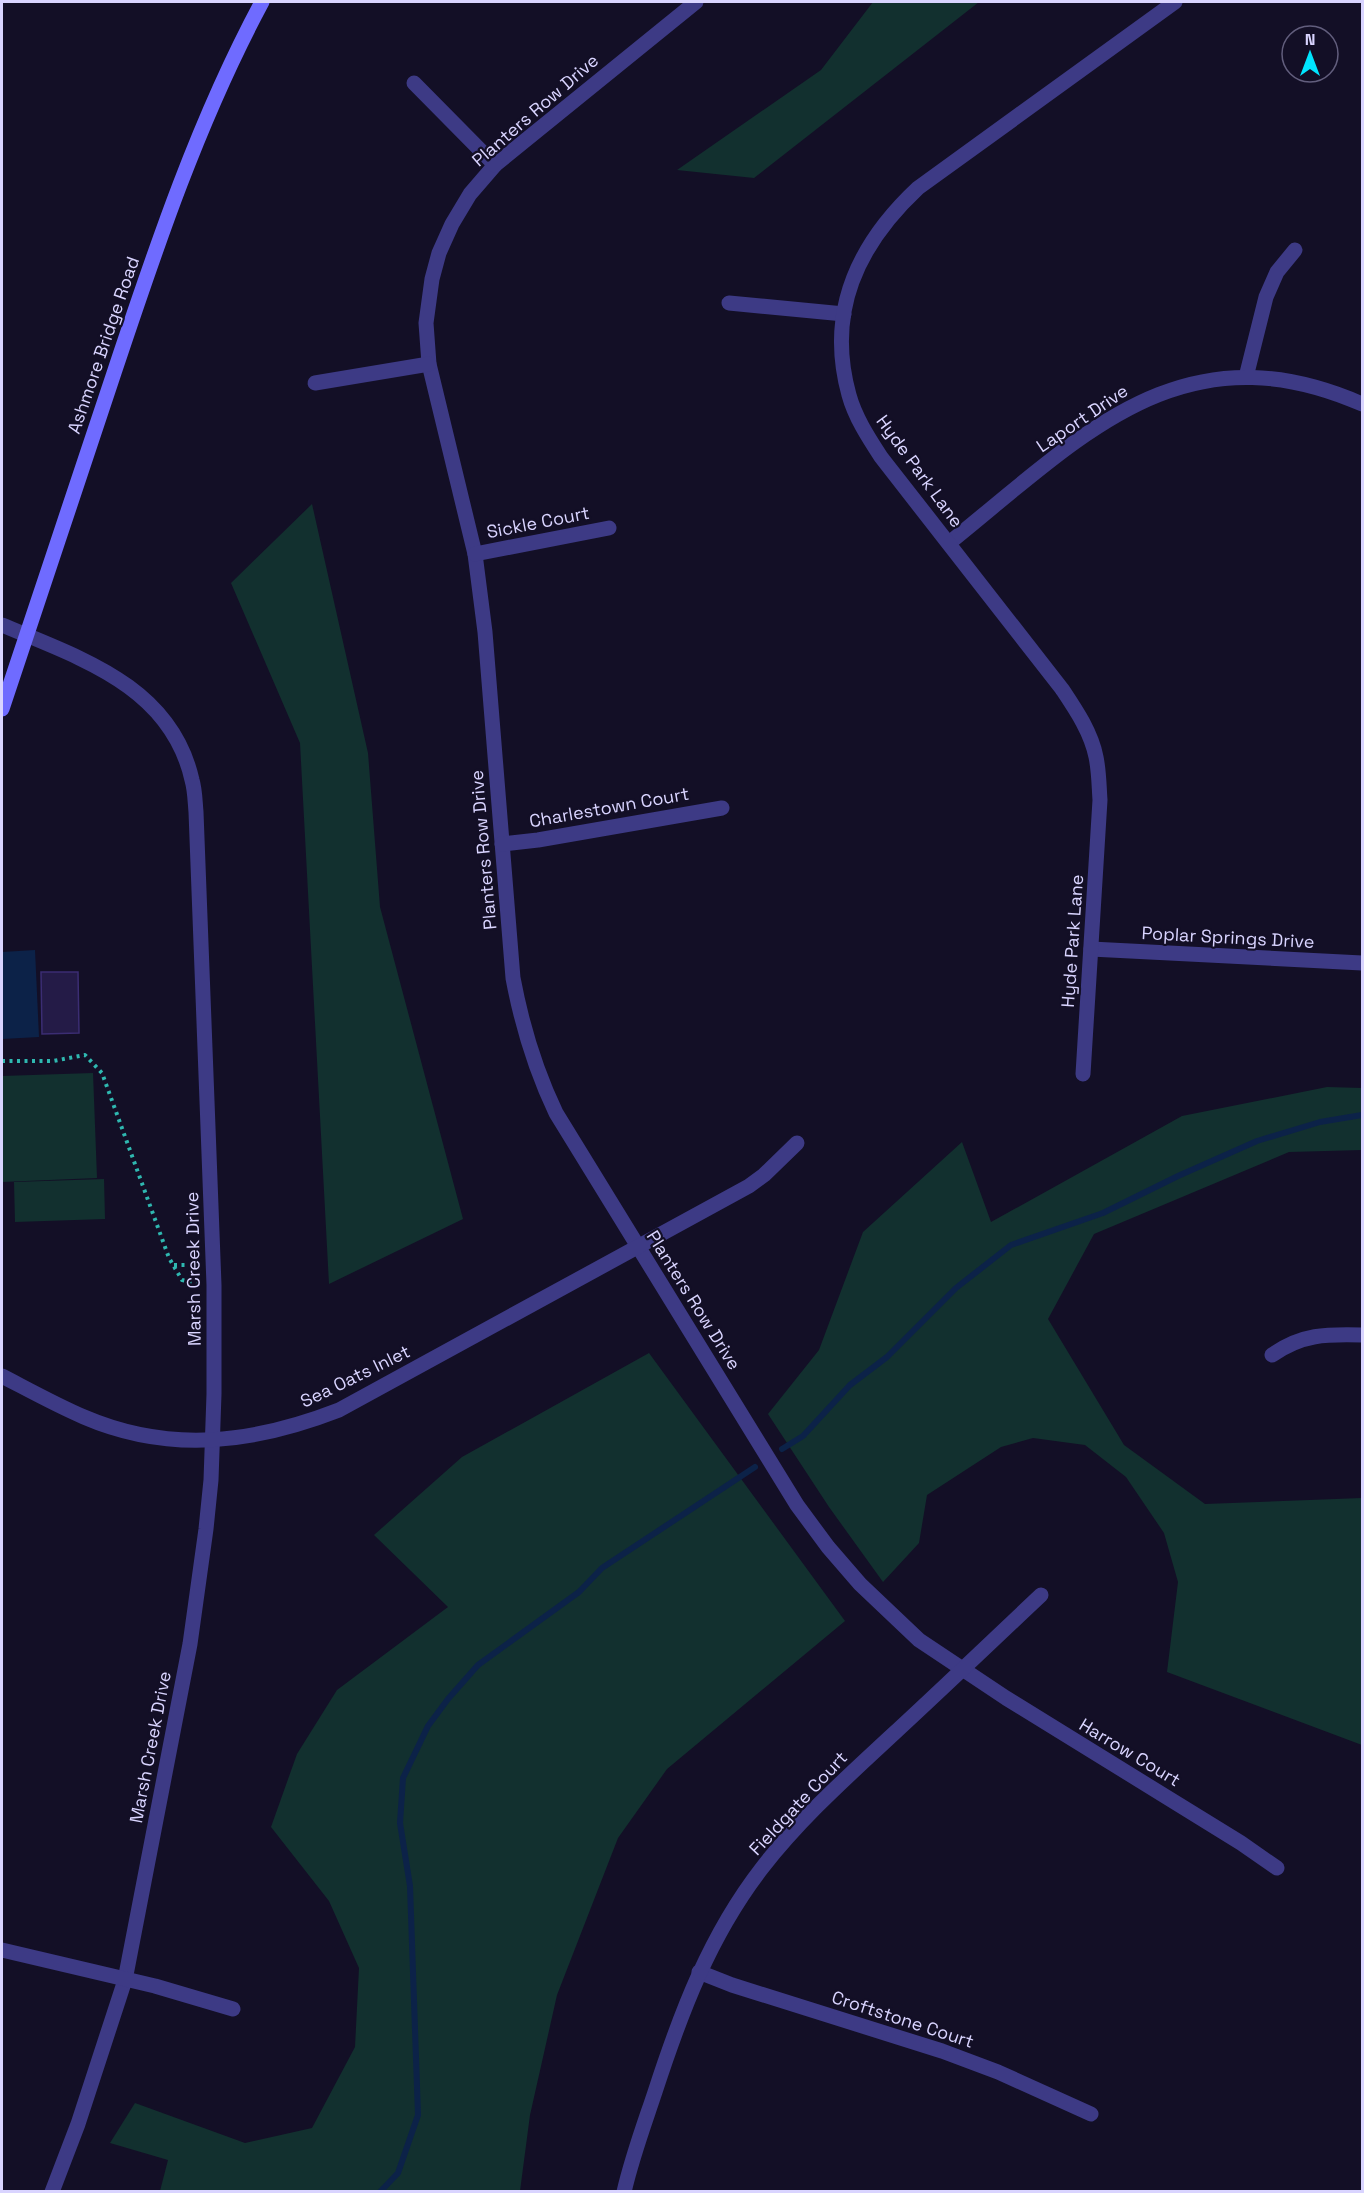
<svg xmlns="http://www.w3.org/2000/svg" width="1364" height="2193" font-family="'Space Grotesk',sans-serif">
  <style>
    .green { fill: #12302f }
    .water { fill: #0c2248 }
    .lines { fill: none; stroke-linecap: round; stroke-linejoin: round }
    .stream { stroke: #0c2248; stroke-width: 6 }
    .building { fill: #241b47; stroke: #3b2d73; stroke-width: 1.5 }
    .path { stroke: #2fb8b0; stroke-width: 4; stroke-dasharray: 3 4.5; stroke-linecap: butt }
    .street { stroke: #3d3a85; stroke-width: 15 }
    .secondary { stroke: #6f6bff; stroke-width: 15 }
    .labels { text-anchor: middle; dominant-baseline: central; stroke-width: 4.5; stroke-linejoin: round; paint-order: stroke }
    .street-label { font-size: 18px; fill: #d9d4ff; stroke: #130f26 }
  </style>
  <rect width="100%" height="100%" fill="#130f26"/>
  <!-- green -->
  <g class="green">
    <path d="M873,2H979L754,178L677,170L821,70Z"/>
    <path d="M312,504L368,753L380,907L463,1219L329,1284L300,743L231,583Z"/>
    <path d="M93,1073L97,1178L2,1182V1076Z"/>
    <path d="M1327,1087L1362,1088V1150L1289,1152L1094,1234L1048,1319L1124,1445L1205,1504L1362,1498V1745L1167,1672L1178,1582L1164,1533L1126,1477L1085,1445L1033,1438L1001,1447L927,1495L919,1543L883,1582L829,1507L768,1414L819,1350L863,1232L962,1142L991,1222L1182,1116Z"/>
    <path d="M104,1179L105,1219L15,1222L14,1182Z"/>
    <path d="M649,1353L845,1621L667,1769L618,1838L557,1995L530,2115L520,2191H160L168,2160L110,2143L135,2103L245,2143L312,2128L355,2047L359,1968L329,1901L271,1827L297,1754L337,1690L448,1607L374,1535L462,1457Z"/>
  </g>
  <!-- water -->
  <path class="water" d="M35,950L39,1037L2,1039V952Z"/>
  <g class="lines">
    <!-- stream -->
    <g class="stream">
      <path d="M782,1449L803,1436L850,1385L887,1357L956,1288L1011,1245L1103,1213L1178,1176L1257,1141L1320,1122L1362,1115"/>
      <path d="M380,2192L398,2173L418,2115L410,1886L400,1823L403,1778L428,1726L448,1699L478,1665L579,1592L602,1568L755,1467"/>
    </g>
  </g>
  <!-- building -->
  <path class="building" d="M41,972H78L79,1033L42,1034Z"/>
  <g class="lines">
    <!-- path -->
    <g class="path">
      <path d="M2,1061H53L85,1055L102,1073L169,1258L182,1280L198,1283"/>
      <path d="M174,1265H197"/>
    </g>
    <!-- street -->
    <g class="street">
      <path d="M696,2L495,165L470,194L452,224L439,253L432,279L426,323L429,364L475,554L485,632L513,978C522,1026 535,1069 556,1113L797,1505L828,1547L860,1584L919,1640L1006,1698L1241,1843L1277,1868"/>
      <path d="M414,83L495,165"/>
      <path d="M729,303L844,314"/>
      <path d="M1246,377L1266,297L1277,272L1295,250"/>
      <path d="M315,383L429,364"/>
      <path d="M949,543C1081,437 1181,325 1362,404"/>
      <path d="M475,554L609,528"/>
      <path d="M2,625C80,658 171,686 192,780C195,790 195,801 196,812L214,1285V1394L211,1480L206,1529L190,1644L125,1980L78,2124L52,2192"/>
      <path d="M502,844L538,840L722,808"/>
      <path d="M1091,949L1362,963"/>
      <path d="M1083,1074L1100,800C1099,786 1099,771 1096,757C1091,732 1076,710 1062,689L881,457C868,437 855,417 849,395C826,312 857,245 918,188L1175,2"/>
      <path d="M1272,1355C1302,1334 1326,1334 1362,1335"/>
      <path d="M2,1376C29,1390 56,1405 84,1417C170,1454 254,1443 339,1410L749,1186L764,1175L797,1143"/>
      <path d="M2,1950L155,1986L233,2009"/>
      <path d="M699,1972L732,1985L942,2051L998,2072L1091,2114"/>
      <path d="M624,2192C632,2157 644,2125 655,2092C681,2012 710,1935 762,1868C799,1820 845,1779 889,1738C940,1691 990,1643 1041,1595"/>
    </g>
    <!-- secondary -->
    <path class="secondary" d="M2,709C39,597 77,485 114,373C156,247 199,119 262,2"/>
  </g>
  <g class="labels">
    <!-- street labels -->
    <g class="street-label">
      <text transform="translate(535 110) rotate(-41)">Planters Row Drive</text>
      <text transform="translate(103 345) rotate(-71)">Ashmore Bridge Road</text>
      <text transform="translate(1082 418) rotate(-34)">Laport Drive</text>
      <text transform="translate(920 471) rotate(54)">Hyde Park Lane</text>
      <text transform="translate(538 522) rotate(-11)">Sickle Court</text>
      <text transform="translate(609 807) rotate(-10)">Charlestown Court</text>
      <text transform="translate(483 850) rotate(-95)">Planters Row Drive</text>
      <text transform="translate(1228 937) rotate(3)">Poplar Springs Drive</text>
      <text transform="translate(1072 941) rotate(-86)">Hyde Park Lane</text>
      <text transform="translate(193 1269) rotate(-91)">Marsh Creek Drive</text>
      <text transform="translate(694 1300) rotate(58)">Planters Row Drive</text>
      <text transform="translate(355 1376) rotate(-26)">Sea Oats Inlet</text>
      <text transform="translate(150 1747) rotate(-79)">Marsh Creek Drive</text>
      <text transform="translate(1130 1752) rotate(31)">Harrow Court</text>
      <text transform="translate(798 1803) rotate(-47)">Fieldgate Court</text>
      <text transform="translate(903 2019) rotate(18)">Croftstone Court</text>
    </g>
  </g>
  <!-- border -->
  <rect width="1364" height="2193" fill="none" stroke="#d9d4ff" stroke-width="6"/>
  <!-- north arrow -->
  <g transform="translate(1310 54)"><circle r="28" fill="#130f26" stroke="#625e7d" stroke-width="1.5"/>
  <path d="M0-4.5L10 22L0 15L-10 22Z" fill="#00e5ff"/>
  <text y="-9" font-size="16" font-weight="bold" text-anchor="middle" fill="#d9d4ff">N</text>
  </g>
</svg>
